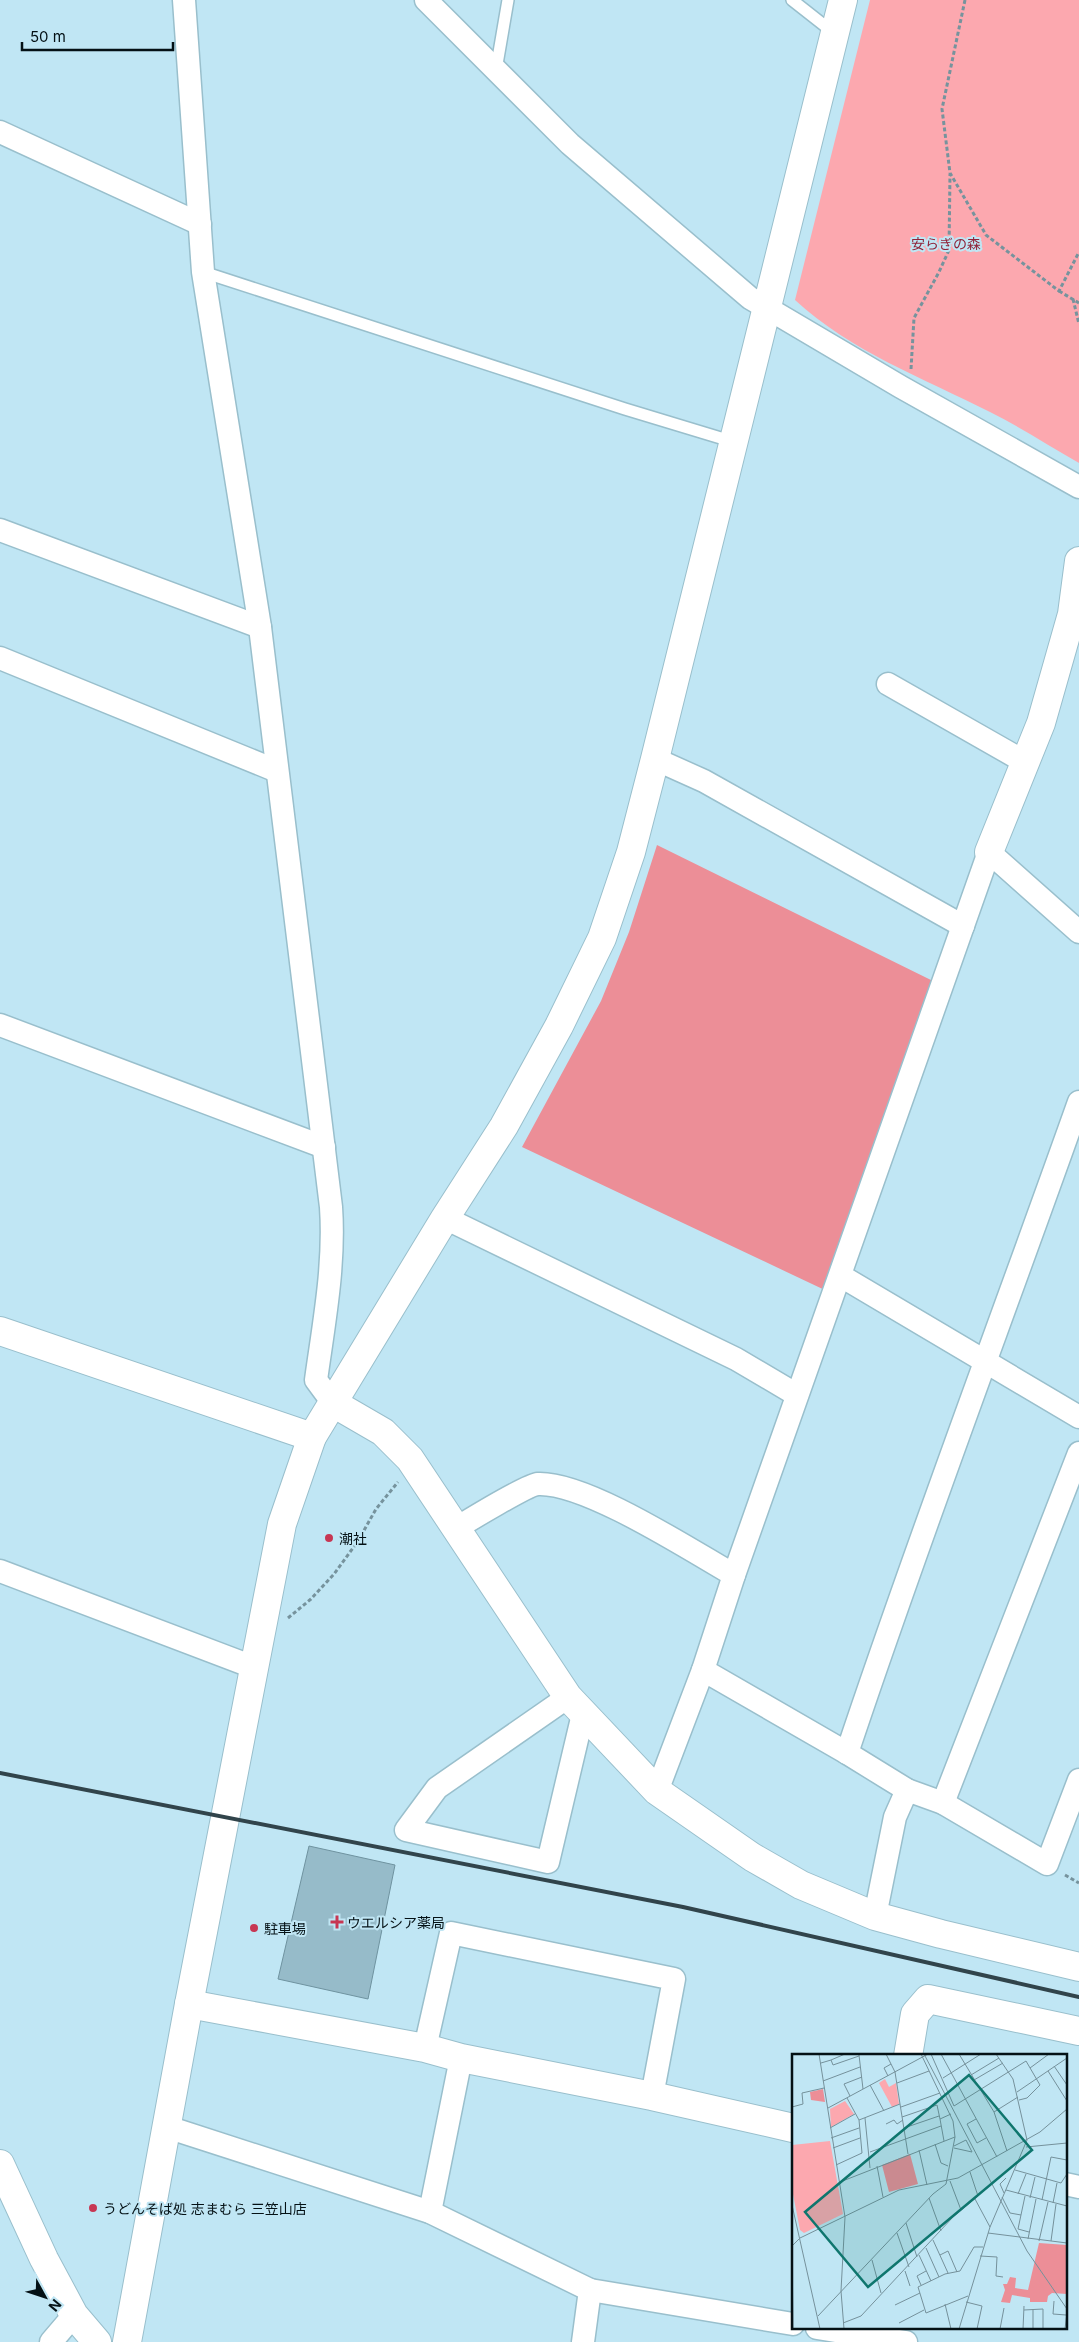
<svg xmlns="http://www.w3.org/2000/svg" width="1079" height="2342" font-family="Inter,'Noto Sans JP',sans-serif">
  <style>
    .green { fill: #fca8af }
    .forest { fill: #ec8e97 }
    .building { fill: #96bbc9; stroke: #6f93a0 }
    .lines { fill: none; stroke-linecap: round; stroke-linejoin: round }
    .lane-casing { stroke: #99bfcc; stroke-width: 14 }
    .street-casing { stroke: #99bfcc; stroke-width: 25 }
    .secondary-casing { stroke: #99bfcc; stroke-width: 30 }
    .path { stroke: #76939d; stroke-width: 3; stroke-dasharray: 4 2.5; stroke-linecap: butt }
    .lane { stroke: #fff; stroke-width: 11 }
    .street { stroke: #fff; stroke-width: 22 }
    .secondary { stroke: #fff; stroke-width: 28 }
    .rail { stroke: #31444b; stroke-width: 4 }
    .poi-dot { fill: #c73753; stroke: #c0e6f4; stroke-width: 2 }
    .labels { text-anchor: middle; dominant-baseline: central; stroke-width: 4; stroke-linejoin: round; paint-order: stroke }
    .park-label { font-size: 14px; fill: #902339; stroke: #c0e6f4 }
    .poi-label { font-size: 14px; fill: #041115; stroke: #c0e6f4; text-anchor: start }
    .inset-road { fill: none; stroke: #75919b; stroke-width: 1 }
    .view { fill: #0f766e; fill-opacity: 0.15; stroke: #0f766e; stroke-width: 2.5 }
    .inset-edge { fill: none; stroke: #041115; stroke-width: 2.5 }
  </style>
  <rect width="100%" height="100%" fill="#c0e6f4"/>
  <!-- green -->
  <path class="green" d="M870,0H1079V463C1049,446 1020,427 990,412C923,378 850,351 795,300Z"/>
  <!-- forest -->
  <path class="forest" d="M657,845L935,982L829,1292L522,1147L601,1001L629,932Z"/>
  <!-- building -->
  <path class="building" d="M309,1846L395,1865L368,1999L278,1979Z"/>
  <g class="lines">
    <defs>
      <g id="lane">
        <path d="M792,0L834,33"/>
        <path d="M496,70L508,0"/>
        <path d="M203,272L625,409L734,442"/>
      </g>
      <g id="street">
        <path d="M184,0L203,272L260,627L331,1207C335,1265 324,1322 316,1380L333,1403"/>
        <path d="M426,0L570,144L750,298L901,387L1079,487"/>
        <path d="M0,132L200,224"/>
        <path d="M0,530L260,627"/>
        <path d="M0,658L277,771"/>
        <path d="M888,684L1025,762"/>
        <path d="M655,759L704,781L963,926"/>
        <path d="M0,1025L324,1147"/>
        <path d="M445,1218L736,1359L797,1395"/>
        <path d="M841,1276L1079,1417"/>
        <path d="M455,1529C468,1521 527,1485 538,1484C586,1482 690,1550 734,1575"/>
        <path d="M0,1571L253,1667"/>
        <path d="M703,1670L847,1753L907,1790L895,1817L875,1916"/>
        <path d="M568,1697L437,1788L406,1830L548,1862L583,1714"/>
        <path d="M847,1753C920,1534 1002,1319 1079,1102"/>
        <path d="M907,1790L943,1803L1047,1864L1079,1780"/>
        <path d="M657,1791L703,1670L734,1575L989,852L1079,932"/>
        <path d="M943,1803L1079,1453"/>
        <path d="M425,2048L451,1933L674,1979L652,2096"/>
        <path d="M167,2127L430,2212L590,2290L793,2324"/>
        <path d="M1065,2184L1079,2187"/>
        <path d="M430,2212L461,2058"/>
        <path d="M817,2328L906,2342"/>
        <path d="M51,2342L74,2315"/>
        <path d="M583,2342L590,2290"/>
      </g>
      <g id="secondary">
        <path d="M989,852L1041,723L1072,614L1079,561"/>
        <path d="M0,1331L312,1437"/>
        <path d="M333,1403L383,1432L410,1459L568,1697L657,1791L752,1857L801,1885L875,1916L941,1934L1079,1967"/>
        <path d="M189,2004L425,2048L461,2058L652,2096L793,2128"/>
        <path d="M908,2056L915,2014L928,1999L1079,2031"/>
        <path d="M0,2164L44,2259L74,2315L97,2342"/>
        <path d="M127,2342L189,2004L282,1524L312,1437L445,1218L504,1126L559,1026L602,938L631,852L655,759L843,0"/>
        <path d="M867,2342L869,2328"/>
      </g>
    </defs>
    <!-- lane casing -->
    <use href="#lane" class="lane-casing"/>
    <!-- street casing -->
    <use href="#street" class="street-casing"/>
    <!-- secondary casing -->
    <use href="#secondary" class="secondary-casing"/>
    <!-- path -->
    <g class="path">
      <path d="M965,0L942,109L950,173L986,235L1059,291L1079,252"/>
      <path d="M1059,291L1079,303"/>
      <path d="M1073,299L1079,324"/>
      <path d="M911,369L914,318L939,272L949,250L950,174"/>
      <path d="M288,1618L311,1599L334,1574L358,1541L376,1509L398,1482"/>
      <path d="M1065,1875L1079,1883"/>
    </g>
    <!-- lane -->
    <use href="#lane" class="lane"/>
    <!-- street -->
    <use href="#street" class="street"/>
    <!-- secondary -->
    <use href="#secondary" class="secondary"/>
    <!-- rail -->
    <path class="rail" d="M0,1773L683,1907L1079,1997"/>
  </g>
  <!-- markers -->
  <g class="poi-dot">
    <circle cx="329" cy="1538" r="5"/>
    <path d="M334.5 1914.5h5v5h5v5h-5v5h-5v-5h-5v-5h5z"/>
    <circle cx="254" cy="1928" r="5"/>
    <circle cx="93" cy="2208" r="5"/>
  </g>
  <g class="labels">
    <!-- park labels -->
    <g class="park-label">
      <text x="946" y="243">安らぎの森</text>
    </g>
    <!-- poi labels -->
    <g class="poi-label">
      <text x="339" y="1538">潮社</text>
      <text x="347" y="1922">ウエルシア薬局</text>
      <text x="264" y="1928">駐車場</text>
      <text x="103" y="2208">うどんそば処 志まむら 三笠山店</text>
    </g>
  </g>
  <!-- overview -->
  <g transform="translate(792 2054)">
    <rect width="275" height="275" fill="#c0e6f4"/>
    <path d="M93,25L97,33L104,29L107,50L100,53L87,29ZM53,47L62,60L39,73L38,55ZM38,87L51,160L12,179L8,176L0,135V91Z" fill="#fca8af"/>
    <path d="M31,35L33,48L19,46L18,38ZM118,100L126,130L97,138L90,111ZM247,189L275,191V240L260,239L256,242L255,248H238V244L220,241L218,249L209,248L213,236L211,230H215L218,223L224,224L223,234L236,236Z" fill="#ec8e97"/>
    <path class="inset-road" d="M27,0L53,163L49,237L52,275M132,0L235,197L275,255M139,0L162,52L234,7L248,31L235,44L227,46M149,0L205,103M167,0L202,58L215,97M67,1L71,35M39,6L53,0M29,9L39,6L41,11L67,2M262,12L275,31M238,14L257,0M256,17L275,47M179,21L207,4M96,22L92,14L99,10M151,24L189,0M182,26L211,9M31,27L68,13M105,29L137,17M78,31L92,57M225,38L275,4M58,42L52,30L70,23M55,44L67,66M108,50L116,100M0,53L11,50L10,39L32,34M109,53L148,39M36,54L136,0M202,58L226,43M110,63L145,51L148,65M73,64L78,114M184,65L175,70L185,89L194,84M94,70L102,66L105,70L111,66M38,74L63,60M112,74L147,62M39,84L67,74M152,87L148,65L159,60M143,90L149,109L156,112M234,93L275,89M41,94L68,84M162,94L180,98L174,86L162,92M127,96L135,131M78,98L149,72M44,111L70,99L67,66L108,50L103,18L94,0M85,112L91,143M223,116L269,129L275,120M158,127L169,156M48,128L163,83M214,136L275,152M212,139L208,130L214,124M226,140L234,120M233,142L226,175L237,178M210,143L218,159L229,161M137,144L149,177M238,144L243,123M183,145L198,173M250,146L259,103L275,106M261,149L265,129M0,151L28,275M114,169L125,203M105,179L117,213M196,179L275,189M8,184L107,136L166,124L248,78L275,55M236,185L244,145M141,186L156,219M247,187L256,148M259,187L264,150M134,194L147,223M127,201L139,227M148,201L156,197L165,218M188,202L205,203L204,222L211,223M80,206L89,239M113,217L118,232M129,231L125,222L134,217M176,242L134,259L126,233L153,220L168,217L182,193H191M262,247L261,260L274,261M174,248L190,252L185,275M153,250L159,275M103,251L128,239M241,255V275M232,256L251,255V275M26,262L141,140L154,130L163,83L161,67L129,0M51,269L69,262L161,163L186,142L178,118M107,269L132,256M1,275L0,192L7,185M167,275L198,173L235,86L221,25L204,0M208,275L212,254M231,275L232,252M273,275L275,258"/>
    <path class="view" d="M177,21L240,96L76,233L13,158Z"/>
    <rect width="275" height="275" class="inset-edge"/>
  </g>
  <!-- north arrow -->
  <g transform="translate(45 2297) rotate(130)" stroke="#c0e6f4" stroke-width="4" paint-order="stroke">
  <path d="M0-4L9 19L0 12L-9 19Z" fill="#041115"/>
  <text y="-8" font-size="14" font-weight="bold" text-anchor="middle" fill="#041115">N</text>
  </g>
  <!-- scale -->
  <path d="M22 42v8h151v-8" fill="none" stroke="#041115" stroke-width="2.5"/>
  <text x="30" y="42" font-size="15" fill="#041115" stroke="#c0e6f4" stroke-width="4" paint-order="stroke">50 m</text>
</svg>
